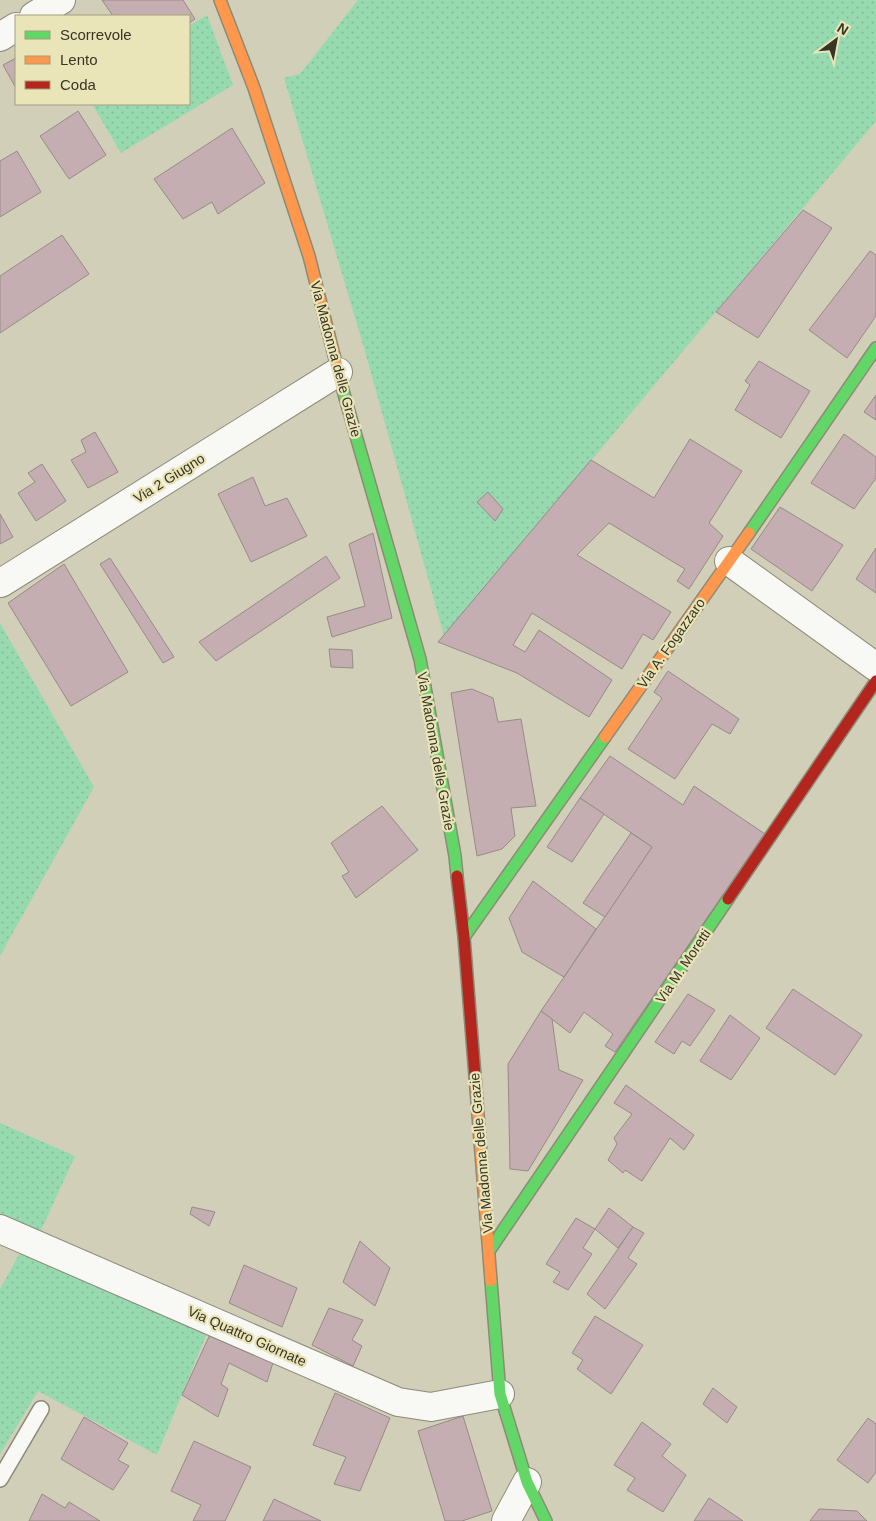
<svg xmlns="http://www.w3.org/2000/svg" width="876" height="1521" font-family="Arial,sans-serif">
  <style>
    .grass { fill: url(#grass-dots) }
    .building { fill: #c4aeb1; stroke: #958c86 }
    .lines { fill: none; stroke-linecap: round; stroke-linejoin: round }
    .lane-casing { stroke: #8d8a78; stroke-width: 18 }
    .street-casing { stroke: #8d8a78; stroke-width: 30 }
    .fast-casing { stroke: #8d8a78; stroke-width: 14 }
    .slow-casing { stroke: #8d8a78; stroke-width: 14 }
    .jam-casing { stroke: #8d8a78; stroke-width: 14 }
    .lane { stroke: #f8f8f4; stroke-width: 15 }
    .street { stroke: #f8f8f4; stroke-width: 28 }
    .fast { stroke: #63d668; stroke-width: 11 }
    .slow { stroke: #ff974d; stroke-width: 11 }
    .jam { stroke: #b3261e; stroke-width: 11 }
    .labels { text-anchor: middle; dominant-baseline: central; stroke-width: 4.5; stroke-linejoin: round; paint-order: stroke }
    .street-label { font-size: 14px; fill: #383525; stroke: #eae4b9 }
  </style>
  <defs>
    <pattern id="grass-dots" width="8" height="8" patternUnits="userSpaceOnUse" patternTransform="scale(1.25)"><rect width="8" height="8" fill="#97dab0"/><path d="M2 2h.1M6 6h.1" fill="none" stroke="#83bc97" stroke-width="1.8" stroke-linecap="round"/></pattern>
  </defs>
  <rect width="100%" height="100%" fill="#d2cfb8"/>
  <!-- grass -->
  <g class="grass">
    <path d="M358,0H876V121L444,636L364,348L284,78L300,74Z"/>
    <path d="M207,15L233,85L121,153L92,104H189V26Z"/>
    <path d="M0,623L94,787L0,956Z"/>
    <path d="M0,1123L75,1156L39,1235L0,1218Z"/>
    <path d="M21,1251L207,1333L157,1455L38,1391L0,1454V1289Z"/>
  </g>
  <!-- building -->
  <g class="building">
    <path d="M102,0H183L195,19L189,23V16H113Z"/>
    <path d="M16,58V88L3,65Z"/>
    <path d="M78,111L106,155L69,179L40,136Z"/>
    <path d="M232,128L265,183L218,214L212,202L183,219L154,179Z"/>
    <path d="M17,151L41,192L0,217V161Z"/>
    <path d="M803,210L832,228L758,338L716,312Z"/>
    <path d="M62,235L89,274L0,333V276Z"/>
    <path d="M870,251L876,255V316L847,358L809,330Z"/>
    <path d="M759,361L810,391L781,438L735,410L750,385L745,381Z"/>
    <path d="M876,395V420L864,412Z"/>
    <path d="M95,432L118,472L88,488L71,460L86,452L81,440Z"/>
    <path d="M844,434L876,457V478L854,509L811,483Z"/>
    <path d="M690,439L742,471L709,523L723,536L689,589L677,581L685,569L609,523L577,555L671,612L653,640L643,634L622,669L532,613L513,645L525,652L539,630L612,680L589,717L517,673L438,642L591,460L654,498Z"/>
    <path d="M42,464L66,501L36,521L18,493L35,482L28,473Z"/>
    <path d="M253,477L265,506L287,498L307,536L251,562L218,494Z"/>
    <path d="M488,492L503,509L495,521L477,502Z"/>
    <path d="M780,507L843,545L812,591L751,549Z"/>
    <path d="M0,514L13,537L0,544Z"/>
    <path d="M373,533L392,618L332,637L327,617L365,606L349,544Z"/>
    <path d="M876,548V593L856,579Z"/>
    <path d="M326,556L340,578L216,661L199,642Z"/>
    <path d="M110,558L174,657L163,663L100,564Z"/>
    <path d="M64,564L128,672L71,706L8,603Z"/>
    <path d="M329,649L352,650L353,668L331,667Z"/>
    <path d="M668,671L739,719L730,734L712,724L675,779L628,749L662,698L654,692Z"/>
    <path d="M472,689L493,698L498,722L521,719L536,806L511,808L515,836L502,849L477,856L451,693Z"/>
    <path d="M610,756L683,805L694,786L765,834L615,1052L605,1046L613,1034L584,1012L570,1033L541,1011L652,847L580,798Z"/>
    <path d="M580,798L604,814L572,862L547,847Z"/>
    <path d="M382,806L418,850L356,898L342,876L349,872L331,843Z"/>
    <path d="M631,833L652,847L605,917L583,903Z"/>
    <path d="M533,881L596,929L564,977L522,952L509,918Z"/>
    <path d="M793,989L862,1035L835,1075L766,1028Z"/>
    <path d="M688,994L715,1010L690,1046L682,1041L674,1054L655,1042Z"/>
    <path d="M541,1011L552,1019L559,1070L583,1080L528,1171L510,1169L508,1064Z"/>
    <path d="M730,1015L760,1038L731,1080L700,1061Z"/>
    <path d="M626,1085L694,1135L684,1150L670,1138L642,1181L625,1170L623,1173L608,1160L617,1144L614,1138L632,1114L614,1103Z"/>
    <path d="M192,1207L215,1212L209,1226L190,1214Z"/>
    <path d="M609,1208L633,1227L618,1248L595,1229Z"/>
    <path d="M576,1218L595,1229L583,1248L592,1254L568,1290L553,1282L560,1272L546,1264Z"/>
    <path d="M633,1227L644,1233L628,1258L637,1264L605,1309L587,1294Z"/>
    <path d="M360,1241L390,1268L375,1306L343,1282Z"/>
    <path d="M244,1265L297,1288L282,1327L229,1303Z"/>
    <path d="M329,1308L363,1320L352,1340L362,1346L353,1366L312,1345Z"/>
    <path d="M595,1316L643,1345L611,1394L577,1369L583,1360L572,1353Z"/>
    <path d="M213,1328L276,1353L267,1382L229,1363L221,1384L228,1389L218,1417L182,1395Z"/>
    <path d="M713,1388L737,1407L727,1423L703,1404Z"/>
    <path d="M335,1393L390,1418L360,1491L334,1484L346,1457L313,1445Z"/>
    <path d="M463,1416L492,1511L462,1521H445L418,1431Z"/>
    <path d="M84,1417L128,1443L118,1460L129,1466L113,1490L61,1459Z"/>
    <path d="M868,1418L876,1424V1472L868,1483L837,1460Z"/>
    <path d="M642,1422L671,1444L662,1456L686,1475L663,1512L627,1490L635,1478L614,1465Z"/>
    <path d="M194,1441L251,1467L225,1521H193L201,1505L171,1491Z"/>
    <path d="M42,1494L65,1508L69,1502L100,1521H29Z"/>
    <path d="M709,1498L743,1521H694Z"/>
    <path d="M274,1499L321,1521H263Z"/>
    <path d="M819,1509L857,1511L867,1521H810Z"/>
  </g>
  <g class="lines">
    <defs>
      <path id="lane" d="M0,1479L41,1409"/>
      <g id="street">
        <path d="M34,16L61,0"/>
        <path d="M0,37L16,27"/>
        <path d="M729,561L876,667"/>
        <path d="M1,583L338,372"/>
        <path d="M0,1229L398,1402L431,1407L500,1394"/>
        <path d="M506,1521L527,1482"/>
      </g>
      <g id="fast">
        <path d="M342,387L420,659L455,856L457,876"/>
        <path d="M749,533L876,348"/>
        <path d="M464,937L605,737"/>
        <path d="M489,1251L728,899"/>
        <path d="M491,1281L500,1394L527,1482L546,1521"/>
      </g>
      <g id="slow">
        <path d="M220,0L254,88L309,256L342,387"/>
        <path d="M605,737L749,533"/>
        <path d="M476,1089L491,1281"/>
      </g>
      <g id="jam">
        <path d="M457,876L464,937L476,1089"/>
        <path d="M728,899L876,681"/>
      </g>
    </defs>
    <!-- lane casing -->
    <use href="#lane" class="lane-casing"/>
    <!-- street casing -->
    <use href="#street" class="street-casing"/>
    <!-- fast casing -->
    <use href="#fast" class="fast-casing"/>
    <!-- slow casing -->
    <use href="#slow" class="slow-casing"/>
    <!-- jam casing -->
    <use href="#jam" class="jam-casing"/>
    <!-- lane -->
    <use href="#lane" class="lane"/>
    <!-- street -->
    <use href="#street" class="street"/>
    <!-- fast -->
    <use href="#fast" class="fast"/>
    <!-- slow -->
    <use href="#slow" class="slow"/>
    <!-- jam -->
    <use href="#jam" class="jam"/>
  </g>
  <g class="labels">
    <!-- street labels -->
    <g class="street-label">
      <text transform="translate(336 359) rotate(75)">Via Madonna delle Grazie</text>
      <text transform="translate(169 478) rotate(-32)">Via 2 Giugno</text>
      <text transform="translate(671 643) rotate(-55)">Via A. Fogazzaro</text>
      <text transform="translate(436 751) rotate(80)">Via Madonna delle Grazie</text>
      <text transform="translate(683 966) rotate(-56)">Via M. Moretti</text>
      <text transform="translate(481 1153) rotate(-95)">Via Madonna delle Grazie</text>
      <text transform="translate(247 1336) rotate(24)">Via Quattro Giornate</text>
    </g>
  </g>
  <!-- legend -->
  <rect x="15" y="15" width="175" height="90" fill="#eae4b9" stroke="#a39e7e"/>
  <rect x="25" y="31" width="25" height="8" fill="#63d668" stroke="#a39e7e"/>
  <text x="60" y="40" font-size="15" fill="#383525">Scorrevole</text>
  <rect x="25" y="56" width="25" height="8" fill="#ff974d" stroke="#a39e7e"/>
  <text x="60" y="65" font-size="15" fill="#383525">Lento</text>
  <rect x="25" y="81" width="25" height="8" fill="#b3261e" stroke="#a39e7e"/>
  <text x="60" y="90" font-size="15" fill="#383525">Coda</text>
  <!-- north arrow -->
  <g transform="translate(836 40) rotate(32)" stroke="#eae4b9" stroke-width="4" paint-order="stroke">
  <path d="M0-4L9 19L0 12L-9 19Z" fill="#383525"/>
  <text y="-8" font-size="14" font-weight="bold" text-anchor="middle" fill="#383525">N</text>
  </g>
</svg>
